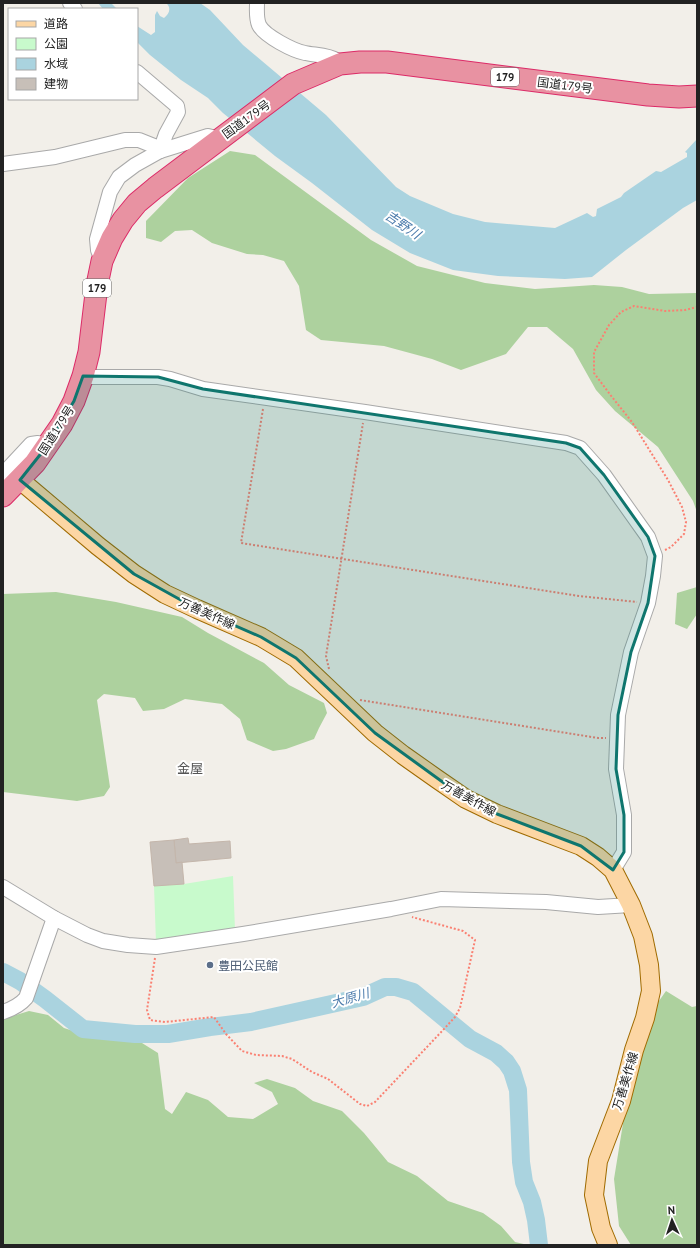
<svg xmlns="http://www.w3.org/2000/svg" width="700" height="1248" font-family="'PT Sans','Noto Sans JP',sans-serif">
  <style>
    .forest { fill: #add19e }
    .park { fill: #c8facc }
    .water { fill: #aad3df }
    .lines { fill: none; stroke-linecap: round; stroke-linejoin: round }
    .river { stroke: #aad3df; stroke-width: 18 }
    .building { fill: #c7bfb8; stroke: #c4b6ab }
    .minor-casing { stroke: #a9a9a9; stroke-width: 16 }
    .major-casing { stroke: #a06b00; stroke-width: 20 }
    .highway-casing { stroke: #dc2a67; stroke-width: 23 }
    .path { stroke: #fa8072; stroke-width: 2; stroke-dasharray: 2 2; stroke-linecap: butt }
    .minor { stroke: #fff; stroke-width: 14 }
    .major { stroke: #fcd6a4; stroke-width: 18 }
    .highway { stroke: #e892a2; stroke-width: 21 }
    .marked { fill: #0f766e; fill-opacity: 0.2; stroke: #0f766e; stroke-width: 3; stroke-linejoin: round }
    .service-dot { fill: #5c6f8a; stroke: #fff; stroke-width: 1.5 }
    .labels { text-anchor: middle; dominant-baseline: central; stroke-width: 4; stroke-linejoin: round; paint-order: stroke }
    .shield { fill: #fff; stroke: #646464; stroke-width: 1 }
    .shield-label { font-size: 11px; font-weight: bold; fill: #222 }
    .street-label { font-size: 12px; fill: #222; stroke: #fff }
    .service-label { font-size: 12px; fill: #4e5e75; stroke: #fff; text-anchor: start }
    .water-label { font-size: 13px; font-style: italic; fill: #4a7aab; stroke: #fff }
    .neighbourhood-label { font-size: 13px; fill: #555; stroke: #fff }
  </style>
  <rect width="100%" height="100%" fill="#f2efe9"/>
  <!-- forest -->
  <g class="forest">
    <path d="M230,151L255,155L371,240L417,266L485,283L535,289L594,285L622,287L649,294L697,293V512L693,501L658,447L615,411L596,390L573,349L547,327H528L506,354L461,370L432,359L384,346L321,340L306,330L299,286L284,261L263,255L247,254L212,243L192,230L175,231L161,242L146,238V221L188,178Z"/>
    <path d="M697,587V614L687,629L675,624L677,593Z"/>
    <path d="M56,592L116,602L182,617L208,633L264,663L289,685L324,703L327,713L319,728L314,739L286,749L273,751L247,740L240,719L222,704L185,699L164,709L143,711L135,698L104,694L97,700L110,787L104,796L77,801L3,792V594Z"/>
    <path d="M666,991L692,1007L697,1006V1245H631L619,1226L614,1179L626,1105L654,1008Z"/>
    <path d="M29,1011L48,1015L64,1028L92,1037L142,1043L158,1053L165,1109L172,1114L186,1092L208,1100L228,1117L253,1119L278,1104L272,1092L254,1083L267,1079L295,1088L313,1101L342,1111L364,1133L388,1162L417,1176L448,1201L483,1213L501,1226L515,1242L528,1245H3V1019Z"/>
  </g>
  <!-- park -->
  <path class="park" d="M233,876L235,930L156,942L154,886L184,884Z"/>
  <!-- water -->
  <g class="water">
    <path d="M98,3H111L117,9H103Z"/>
    <path d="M166,3H200L210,10L243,45L326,115L396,187L410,196L453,214L485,222L555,228L587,213L593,217L596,216L597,209L621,197L624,193L656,171L661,172L687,157V153L685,152L697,139V200L683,208L626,250L592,277L565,279L498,276L453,270L410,253L372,230L312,183L275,156L223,113L208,98L181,80L150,55L137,42V26L151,35L155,32V15L157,11L160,16L164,18C169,14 172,8 166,3Z"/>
  </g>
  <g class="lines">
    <!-- river -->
    <path class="river" d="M3,972L20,981L45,999L83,1029L135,1034H168L210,1027L251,1022L363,997L385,987H396L413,992L470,1039L496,1053L506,1062L512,1071L518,1090L521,1162L524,1182L532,1202L536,1220L539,1245"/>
  </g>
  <!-- building -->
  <g class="building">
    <path d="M188,838L189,844L230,841L231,858L176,863L174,840Z"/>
    <path d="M174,840L176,863L182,862L184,884L154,886L150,842Z"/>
  </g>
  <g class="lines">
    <defs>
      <g id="minor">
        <path d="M70,3L75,9"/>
        <path d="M257,3C257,10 256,18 259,25C264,36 294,51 305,53C314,55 329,55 336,60C337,61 338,63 340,64"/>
        <path d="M137,72L177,106L178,112L166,134L160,151"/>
        <path d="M3,164L55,157L125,140H139L154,146L160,151"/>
        <path d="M102,261L98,250L97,239L110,192L119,177L135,165L160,151L208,136L220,139"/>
        <path d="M83,376L93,377H158L170,379L203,389L365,412L566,443L580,448L604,475L648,537L655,556L653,576L648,603L631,652L618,715L616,769L624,815V852L613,870"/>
        <path d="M3,474L31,444L38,443L47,446"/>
        <path d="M3,887L54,918L87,935L103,941L128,945L156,947L243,934L391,909L441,899L546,902L598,907L631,905"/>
        <path d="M3,1012C12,1009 20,1005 26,998L54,918"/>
      </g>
      <path id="major" d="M20,480L98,546L134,574L165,594L197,609L261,637L296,658L375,733L403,755L437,779L466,799L497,814L581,846L598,857L613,870L631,905L643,936L649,965L651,991L645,1018L634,1050L621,1101L598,1161L594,1195L601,1228L608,1245"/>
      <path id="highway" d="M3,496L35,463L62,424L74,401L83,376L89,352L97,285L102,261L112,238L123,220L137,203L155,188L293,84L340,64L360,62H387L648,95L679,97L697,96"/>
    </defs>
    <!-- minor casing -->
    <use href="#minor" class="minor-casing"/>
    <!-- major casing -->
    <use href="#major" class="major-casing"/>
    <!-- highway casing -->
    <use href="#highway" class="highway-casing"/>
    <!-- path -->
    <g class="path">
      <path d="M263,409L241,543L579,596L637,602"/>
      <path d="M665,550L671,547L684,534L686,522L682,507L668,480L632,422L612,397L594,373V352L609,325L621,312L634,306L665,311L685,310L697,307"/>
      <path d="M329,669L326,656L363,423"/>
      <path d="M360,700L598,738H606"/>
      <path d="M155,958L147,1010L150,1020L165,1022L214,1017L226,1034L242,1051L256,1055L282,1056L292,1059L312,1072L328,1079L360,1104L367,1106L375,1102L444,1029L455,1017L460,1008L475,940L463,931L412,917"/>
    </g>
    <!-- minor -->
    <use href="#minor" class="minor"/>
    <!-- major -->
    <use href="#major" class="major"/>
    <!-- highway -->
    <use href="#highway" class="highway"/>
  </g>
  <!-- marked area -->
  <path class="marked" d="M83,376L158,377L203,389L566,443L580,448L604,475L648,537L655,556L648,603L631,652L618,715L616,769L624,815V852L613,870L581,846L497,814L466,799L375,733L296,658L261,637L197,609L134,574L20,480L47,446L74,401Z"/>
  <!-- markers -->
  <circle class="service-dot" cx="210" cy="965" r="4"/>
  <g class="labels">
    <!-- shield labels -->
    <g class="shield">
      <rect x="491" y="68" width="28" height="18" rx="3"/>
      <rect x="83" y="279" width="28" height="18" rx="3"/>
    </g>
    <g class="shield-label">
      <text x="505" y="77">179</text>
      <text x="97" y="288">179</text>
    </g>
    <!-- street labels -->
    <g class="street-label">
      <text transform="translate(565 85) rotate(7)">国道179号</text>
      <text transform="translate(246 119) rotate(-36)">国道179号</text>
      <text transform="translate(56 430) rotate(-58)">国道179号</text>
      <text transform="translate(207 613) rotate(24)">万善美作線</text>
      <text transform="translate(469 798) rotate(29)">万善美作線</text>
      <text transform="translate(625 1081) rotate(-73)">万善美作線</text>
    </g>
    <!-- service labels -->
    <g class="service-label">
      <text x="218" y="965">豊田公民館</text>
    </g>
    <!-- water labels -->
    <g class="water-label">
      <text transform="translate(403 225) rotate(34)">吉野川</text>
      <text transform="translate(350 998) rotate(-16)">大原川</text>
    </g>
    <!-- neighbourhood labels -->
    <g class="neighbourhood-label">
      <text x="190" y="768">金屋</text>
    </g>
  </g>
  <!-- border -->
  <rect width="700" height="1248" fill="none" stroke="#222222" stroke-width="8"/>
  <!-- legend -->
  <rect x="8" y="8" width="130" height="92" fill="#ffffff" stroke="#a7a7a7"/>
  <rect x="16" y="21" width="20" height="6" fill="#fcd6a4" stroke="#a7a7a7"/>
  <text x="44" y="28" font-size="12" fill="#222222">道路</text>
  <rect x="16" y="38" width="20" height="12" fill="#c8facc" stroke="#a7a7a7"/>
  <text x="44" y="48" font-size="12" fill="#222222">公園</text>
  <rect x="16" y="58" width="20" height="12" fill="#aad3df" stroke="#a7a7a7"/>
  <text x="44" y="68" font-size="12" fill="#222222">水域</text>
  <rect x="16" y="78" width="20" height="12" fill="#c7bfb8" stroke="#a7a7a7"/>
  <text x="44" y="88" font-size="12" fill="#222222">建物</text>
  <!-- north arrow -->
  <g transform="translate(672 1220) rotate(357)" stroke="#ffffff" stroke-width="3" paint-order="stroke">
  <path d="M0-3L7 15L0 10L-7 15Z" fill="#222222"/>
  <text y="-6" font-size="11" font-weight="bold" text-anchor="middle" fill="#222222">N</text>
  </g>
</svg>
